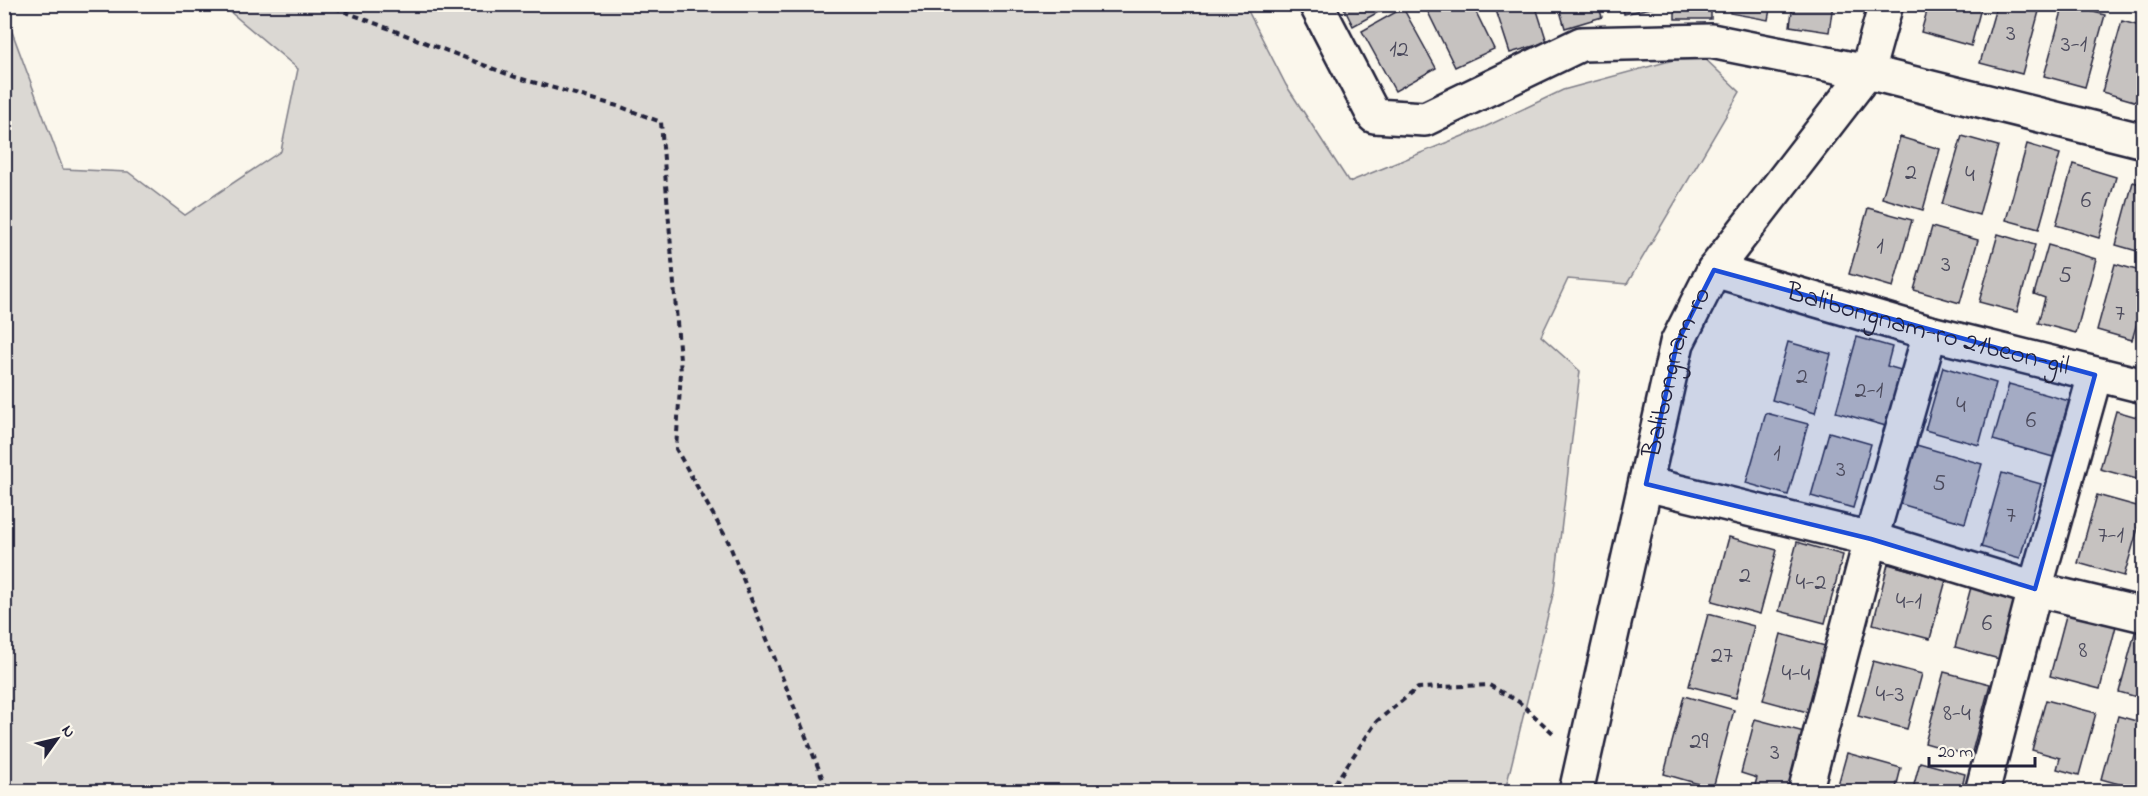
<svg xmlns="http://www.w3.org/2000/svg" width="2148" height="796" font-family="'Indie Flower',sans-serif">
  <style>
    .green { fill: #dbd8d3; stroke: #7e7d87; stroke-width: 1.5 }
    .building { fill: #c6c2c0; stroke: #22223b; stroke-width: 1.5 }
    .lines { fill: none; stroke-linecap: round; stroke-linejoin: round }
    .minor-casing { stroke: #22223b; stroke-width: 38 }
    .path { stroke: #22223b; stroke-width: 4; stroke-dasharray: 6 4.5; stroke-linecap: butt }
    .minor { stroke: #fbf7ec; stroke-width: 33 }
    .marked { fill: #1d4ed8; fill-opacity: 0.2; stroke: #1d4ed8; stroke-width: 4.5; stroke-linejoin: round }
    .labels { text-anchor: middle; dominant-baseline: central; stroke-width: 4.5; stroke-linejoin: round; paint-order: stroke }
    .number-label { font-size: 24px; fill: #4b4a5c }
    .street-label { font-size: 27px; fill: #22223b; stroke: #fbf7ec }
  </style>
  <rect width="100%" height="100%" fill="#fbf7ec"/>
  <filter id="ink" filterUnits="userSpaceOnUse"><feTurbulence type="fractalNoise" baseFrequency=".0167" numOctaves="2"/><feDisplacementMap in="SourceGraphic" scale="12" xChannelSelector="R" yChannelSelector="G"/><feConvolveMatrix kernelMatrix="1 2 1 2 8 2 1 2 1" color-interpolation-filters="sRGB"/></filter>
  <g filter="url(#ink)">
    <!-- green -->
    <path class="green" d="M222,5H1245L1286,85L1349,182L1485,127L1563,90L1699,53L1740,92L1627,284L1568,279L1541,336L1580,371L1554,590L1505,791L5,792L4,20L8,21L63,169L128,172L185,215L281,151L298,69Z"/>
    <!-- building -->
    <g class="building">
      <path d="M1342,4H1393L1353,26Z"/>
      <path d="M1424,4H1472L1494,49L1455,67Z"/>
      <path d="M1494,4H1535L1547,42L1510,53Z"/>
      <path d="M1558,4H1598L1602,17L1565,28Z"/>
      <path d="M1622,4H1660V6L1624,14Z"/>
      <rect x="1675" y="4" width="36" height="15"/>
      <path d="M1732,4H1771L1768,20L1730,13Z"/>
      <path d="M1793,4H1833L1829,32L1790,26Z"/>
      <path d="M1929,4H1982L1971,46L1921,32Z"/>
      <path d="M1997,4H2041L2022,74L1980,63Z"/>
      <path d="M2064,4L2105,15L2085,87L2044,76Z"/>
      <path d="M1403,8L1436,68L1395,91L1362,31Z"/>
      <path d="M2122,21L2144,27V95L2141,103L2102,92Z"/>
      <path d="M1962,136L1998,146L1979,215L1942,204Z"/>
      <path d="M1900,137L1940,149L1923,210L1882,198Z"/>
      <path d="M2027,144L2060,154L2039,229L2006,220Z"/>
      <path d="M2073,164L2116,177L2099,238L2056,225Z"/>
      <path d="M2133,182L2144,185V253L2116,245Z"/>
      <path d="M1868,208L1912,220L1893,287L1849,274Z"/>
      <path d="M1932,227L1978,240L1960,303L1914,290Z"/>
      <path d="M1998,234L2035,245L2017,312L1979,302Z"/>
      <path d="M2048,245L2096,259L2076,333L2038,323L2045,298L2034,294Z"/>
      <path d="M2115,264L2144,272V299L2132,340L2097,330Z"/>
      <path d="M1857,337L1892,347L1887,366L1901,370L1886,426L1836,412Z"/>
      <path d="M1788,342L1831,354L1815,413L1772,400Z"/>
      <path d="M1943,367L1996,383L1979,445L1925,430Z"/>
      <path d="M2009,384L2069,401L2053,457L1993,440Z"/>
      <path d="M2116,411L2144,419V481L2100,469Z"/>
      <path d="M1766,413L1808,424L1788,495L1746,483Z"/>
      <path d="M1829,432L1871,444L1853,508L1811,496Z"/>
      <path d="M1913,444L1982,464L1965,523L1897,503Z"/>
      <path d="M2002,473L2041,484L2020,558L1981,547Z"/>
      <path d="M2097,495L2144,508L2124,576L2078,563Z"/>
      <path d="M1729,537L1777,550L1760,614L1712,601Z"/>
      <path d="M1797,542L1843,555L1825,623L1779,611Z"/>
      <path d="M1888,564L1946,580L1930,639L1873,624Z"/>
      <path d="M1971,587L2019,601L2003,660L1955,647Z"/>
      <path d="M2067,612L2116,626L2100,689L2050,676Z"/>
      <path d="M1708,614L1754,626L1736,698L1689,686Z"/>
      <path d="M2136,629L2144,631V699L2119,692Z"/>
      <path d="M1781,634L1829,647L1811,713L1763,700Z"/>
      <path d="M1873,661L1922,674L1907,729L1858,716Z"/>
      <path d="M1944,672L1990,684L1971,756L1925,743Z"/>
      <path d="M1684,696L1734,710L1713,788L1664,774Z"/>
      <path d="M2046,700L2096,713L2079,775L2057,769L2060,758L2032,750Z"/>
      <path d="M2118,716L2144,723V791L2101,779Z"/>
      <path d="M1755,719L1808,733L1793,792H1753L1757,778L1741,773Z"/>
      <path d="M1847,753L1901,768L1895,792H1836Z"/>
      <path d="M1920,762L1965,774L1961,792H1912Z"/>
    </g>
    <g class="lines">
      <defs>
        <g id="minor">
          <path d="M1316,4L1374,116L1425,119L1581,44L1711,41L1867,72L2144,141"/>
          <path id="s1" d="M1714,270L1930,333L2144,386"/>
          <path d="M1646,484L1871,539L2035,589L2144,615"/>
          <path id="s2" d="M1576,792L1677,343L1714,270L1867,72L1886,4"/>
          <path d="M1805,792L1871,539L1930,333"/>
          <path d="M1982,792L2035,589L2095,375"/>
        </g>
      </defs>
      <!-- minor casing -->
      <use href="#minor" class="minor-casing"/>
      <!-- path -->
      <g class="path">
        <path d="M325,4L515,77L621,107L661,122L681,372L676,449L728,541L828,792"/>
        <path d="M1329,792L1377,721L1418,688L1489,685L1519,702L1553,733"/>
      </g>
      <!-- minor -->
      <use href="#minor" class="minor"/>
    </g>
  </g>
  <!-- marked area -->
  <path class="marked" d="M1714,270L2095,375L2035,589L1871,539L1646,484L1677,343Z"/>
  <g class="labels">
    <!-- number labels -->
    <g class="number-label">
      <text x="2011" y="34">3</text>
      <text x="2074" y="45">3-1</text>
      <text x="1399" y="50">12</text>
      <text x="1911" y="173">2</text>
      <text x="1970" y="175">4</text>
      <text x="2086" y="201">6</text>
      <text x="1880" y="247">1</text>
      <text x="1946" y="265">3</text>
      <text x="2065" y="276">5</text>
      <text x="2120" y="314">7</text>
      <text x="1802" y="377">2</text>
      <text x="1869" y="391">2-1</text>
      <text x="1961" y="406">4</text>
      <text x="2031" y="421">6</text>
      <text x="1777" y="454">1</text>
      <text x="1841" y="470">3</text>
      <text x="1939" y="484">5</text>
      <text x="2011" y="516">7</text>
      <text x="2111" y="536">7-1</text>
      <text x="1745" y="576">2</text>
      <text x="1811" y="583">4-2</text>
      <text x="1909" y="602">4-1</text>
      <text x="1987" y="624">6</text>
      <text x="2083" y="651">8</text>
      <text x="1722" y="656">27</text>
      <text x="1796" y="674">4-4</text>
      <text x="1890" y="695">4-3</text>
      <text x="1957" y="714">8-4</text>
      <text x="1699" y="742">29</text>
      <text x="1775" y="753">3</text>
    </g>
    <!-- street labels -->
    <g class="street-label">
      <text stroke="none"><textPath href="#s1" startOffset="222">Balibongnam-ro 21beon-gil</textPath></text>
      <text stroke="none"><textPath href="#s2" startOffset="432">Balibongnam-ro</textPath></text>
    </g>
  </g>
  <!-- margin -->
  <rect width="2148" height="796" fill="none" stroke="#fbf7ec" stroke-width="24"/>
  <rect x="12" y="12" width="2124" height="772" fill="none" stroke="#22223b" stroke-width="2" filter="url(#ink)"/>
  <!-- north arrow -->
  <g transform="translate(57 739) rotate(56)" stroke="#fbf7ec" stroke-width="4.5" paint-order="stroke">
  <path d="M0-4.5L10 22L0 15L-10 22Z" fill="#22223b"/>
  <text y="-9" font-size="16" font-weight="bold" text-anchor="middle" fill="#22223b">N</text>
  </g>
  <!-- scale -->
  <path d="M1929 757v9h106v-9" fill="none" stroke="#22223b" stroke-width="3"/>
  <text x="1938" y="757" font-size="18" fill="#22223b" stroke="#fbf7ec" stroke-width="4.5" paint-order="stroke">20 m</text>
</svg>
